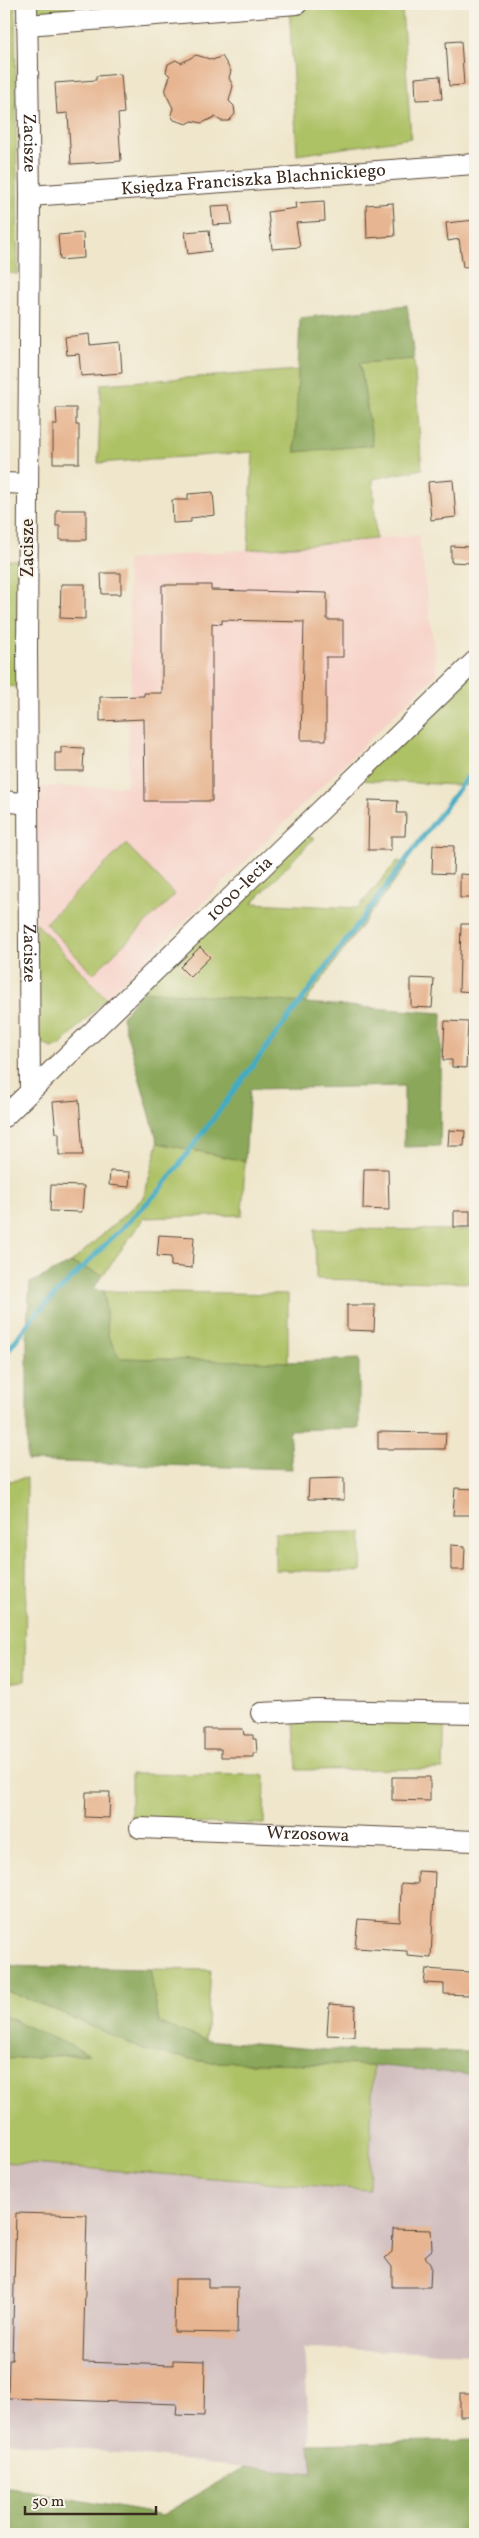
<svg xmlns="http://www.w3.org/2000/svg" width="479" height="2538" font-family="Vollkorn,serif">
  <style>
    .built { fill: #f7d1c8 }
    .industrial { fill: #d2bfc0 }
    .green { fill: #adc165; stroke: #747642 }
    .forest { fill: #8aa75a; stroke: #62683c }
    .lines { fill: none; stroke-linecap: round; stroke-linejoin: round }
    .stream { stroke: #43abc3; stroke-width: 5 }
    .building { fill: #e7b591 }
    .minor-casing { stroke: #564638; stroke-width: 22 }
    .minor { stroke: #fff; stroke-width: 20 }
    .labels { text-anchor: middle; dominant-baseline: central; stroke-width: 4; stroke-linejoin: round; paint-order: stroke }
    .street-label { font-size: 18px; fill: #3b2a1e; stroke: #f7f3e8 }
  </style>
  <rect width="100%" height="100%" fill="#f7f3e8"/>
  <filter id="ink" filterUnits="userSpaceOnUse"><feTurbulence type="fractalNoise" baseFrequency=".02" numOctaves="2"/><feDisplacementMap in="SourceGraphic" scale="10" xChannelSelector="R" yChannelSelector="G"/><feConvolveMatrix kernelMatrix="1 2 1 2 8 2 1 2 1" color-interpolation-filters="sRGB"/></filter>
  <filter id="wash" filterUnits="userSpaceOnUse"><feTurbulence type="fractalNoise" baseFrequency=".0096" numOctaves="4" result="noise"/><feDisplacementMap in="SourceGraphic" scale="20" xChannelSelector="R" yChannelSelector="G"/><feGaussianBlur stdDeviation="1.12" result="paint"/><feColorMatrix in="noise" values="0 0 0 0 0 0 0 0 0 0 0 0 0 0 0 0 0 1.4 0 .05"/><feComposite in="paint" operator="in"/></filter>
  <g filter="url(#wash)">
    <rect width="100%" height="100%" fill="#efe6cb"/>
    <!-- built -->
    <path class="built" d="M419,535L437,673L106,998L36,923V787L127,786L131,674L127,560Z"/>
    <!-- industrial -->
    <path class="industrial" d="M373,2065L475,2075V2354L304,2348L312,2474L4,2441V2162L368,2190Z"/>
    <!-- green -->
    <g class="green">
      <path d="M4,4H15L18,274L4,273Z"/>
      <path d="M32,4H209L45,17L32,9Z"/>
      <path d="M289,4H439L402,8L411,138L297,155Z"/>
      <path d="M414,359L422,469L373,479L376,539L248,550L253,452L98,463L101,384L299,370L295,452L373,445L360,363Z"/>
      <path d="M4,560H17L20,687L4,686Z"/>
      <path d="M475,671V786L357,780Z"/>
      <path d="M305,836L314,838L252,903L358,908L397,861L407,864L304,1004L141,991Z"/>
      <path d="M126,844L175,895L93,974L45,923Z"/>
      <path d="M36,923L106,998L60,1046L52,1048L43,1044L35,1033Z"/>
      <path d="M158,1143L245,1161L242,1215L144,1218L103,1275L71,1263L144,1197Z"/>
      <path d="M315,1229L475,1230V1283L316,1279Z"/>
      <path d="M104,1291L288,1294V1362L119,1358L108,1336Z"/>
      <path d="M27,1478L25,1681L4,1683V1482Z"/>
      <path d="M362,1532L361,1572L275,1570V1533Z"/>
      <path d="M293,1705L445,1712L443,1769L297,1770Z"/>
      <path d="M131,1774L265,1775L264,1824L131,1823Z"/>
      <path d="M150,1969L211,1970L206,2040L159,2023Z"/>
      <path d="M4,1990L60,2012L144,2050L207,2062L373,2065L369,2190L4,2162V2059L87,2054L4,2016Z"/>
    </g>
    <!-- forest -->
    <g class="forest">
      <path d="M407,305L414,359L360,363L373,445L295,452L300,318Z"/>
      <path d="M141,991L442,1013L440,1146L404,1147V1086L250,1089L245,1161L158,1143L122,1017Z"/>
      <path d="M71,1263L103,1275L92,1290L104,1291L108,1336L120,1358L288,1362L359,1359V1428L289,1430L292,1469L27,1461V1327L30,1283Z"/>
      <path d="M4,1966L150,1969L159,2023L206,2040L326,2050L475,2052V2075L373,2065L207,2062L144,2050L60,2012L4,1990Z"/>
      <path d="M4,2016L89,2054L4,2059Z"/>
      <path d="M475,2440V2534H4V2487L162,2515L245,2467L312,2474L309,2444Z"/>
    </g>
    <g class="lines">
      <!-- stream -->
      <path class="stream" d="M4,1356L33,1317L161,1189L475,767"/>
    </g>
    <g id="blocks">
      <!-- building -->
      <g class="building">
        <path d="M461,41L464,85L449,86L446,42Z"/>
        <path d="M196,55L213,60L222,56L231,71L229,78L233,86L229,101L234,106L235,114L229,121H221L215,117L202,123L192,121L187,124L174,120L171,115L173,108L165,92L170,76L166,72L168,64L176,60L181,63Z"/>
        <path d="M121,74L124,113L118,114L121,161L71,164L68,113L57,114L55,83L96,80V76Z"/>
        <path d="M440,76L442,99L416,100L415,78Z"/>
        <path d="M324,201L325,221L296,223L300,247L272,249L268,212L296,208L295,203Z"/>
        <path d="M393,203L395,236L367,238L366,205Z"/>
        <path d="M230,205L232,224L213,225L211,206Z"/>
        <path d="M475,220V266L463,267L459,239L448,241L446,223Z"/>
        <path d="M209,230L211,251L188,254L185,232Z"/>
        <path d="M83,233L84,258L60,260L58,235Z"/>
        <path d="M89,334L90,345L120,342L122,373L81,376L79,354L67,355L65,337Z"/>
        <path d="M56,408H76V425H79V463H53V425H57Z"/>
        <path d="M453,480L456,517L431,520L428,482Z"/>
        <path d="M213,492L215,515L191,518V522L173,523L172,500H188V494Z"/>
        <path d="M56,510H86V540H60V526H56Z"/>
        <path d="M451,546L472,547V563L451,562Z"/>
        <path d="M101,573H121V594H102Z"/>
        <path d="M61,584H85V619L60,618Z"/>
        <path d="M162,585H211V590L327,593V620H343V657H326V740H301L304,622L222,620V624L212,623V801H145L144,719L100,721V697L144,696V693H162Z"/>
        <path d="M61,747L84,748L83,771H55V753H61Z"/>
        <path d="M369,800L398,801L397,813H406L405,836H391V850H368Z"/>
        <path d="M433,845L454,846L453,874L432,873Z"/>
        <path d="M460,874L475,875V898H460Z"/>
        <path d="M461,924H475V992L459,991Z"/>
        <path d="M200,947L210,957L190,977L180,967Z"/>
        <path d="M411,978L434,979L432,1008L411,1007Z"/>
        <path d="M445,1021L468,1022L466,1068L452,1067V1060H443Z"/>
        <path d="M79,1100L83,1155H59V1133H56L53,1102Z"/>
        <path d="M449,1130L465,1131L464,1146H448Z"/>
        <path d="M364,1169H388L389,1210L363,1209Z"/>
        <path d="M110,1171L130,1172L129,1187L109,1185Z"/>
        <path d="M51,1185L84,1186L82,1212L50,1211Z"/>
        <rect x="454" y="1211" width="16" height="16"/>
        <path d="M159,1235L194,1237L192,1268L171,1266V1257L157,1256Z"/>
        <path d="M347,1305H375L374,1331L347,1330Z"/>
        <path d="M378,1432L446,1433L445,1449H378Z"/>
        <path d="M344,1478V1500L308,1499L309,1479Z"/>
        <path d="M455,1488L475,1489V1515H453Z"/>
        <path d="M451,1545L465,1546L464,1570H451Z"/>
        <path d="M204,1729H243L244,1735H253V1739H256L257,1753H253V1757H221V1749H204Z"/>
        <path d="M392,1777H430V1801L392,1800Z"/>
        <path d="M86,1792H110L109,1818L85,1817Z"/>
        <path d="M418,1871L435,1872L431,1958L407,1956V1951L355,1948L358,1919L400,1922L401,1883L418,1884Z"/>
        <path d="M426,1969L470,1972L469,1995L444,1994V1984L424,1983Z"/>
        <path d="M329,2004L355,2006L354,2036L327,2035Z"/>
        <path d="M16,2213L87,2215L83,2362L173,2365V2360L205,2361L204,2416L176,2415L177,2404L8,2398L9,2360H12Z"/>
        <path d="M393,2229L431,2230L432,2250L425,2256L431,2266L430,2287H392V2267L385,2258L392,2252Z"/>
        <path d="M175,2279H208V2287H238L237,2333L174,2332Z"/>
        <rect x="460" y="2393" width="15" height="23"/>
      </g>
    </g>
  </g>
  <g filter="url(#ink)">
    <use href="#blocks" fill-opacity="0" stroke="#564638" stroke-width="1"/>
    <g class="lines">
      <defs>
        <g id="minor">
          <path id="s1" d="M27,4L30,196L27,650L30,1091"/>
          <path d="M27,25L297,4"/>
          <path id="s2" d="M30,196L475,164"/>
          <path d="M4,483L28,484"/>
          <path d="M4,801L28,804"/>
          <path id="s3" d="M4,1117L475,661"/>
          <path d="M261,1713L317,1710L475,1713"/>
          <path id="s4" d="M140,1828L475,1841"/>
        </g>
      </defs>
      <!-- minor casing -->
      <use href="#minor" class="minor-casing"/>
      <!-- minor -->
      <use href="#minor" class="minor"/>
    </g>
  </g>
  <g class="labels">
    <!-- street labels -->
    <g class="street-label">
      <text stroke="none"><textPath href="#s1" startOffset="139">Zacisze</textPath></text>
      <text stroke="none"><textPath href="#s2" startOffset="224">Księdza Franciszka Blachnickiego</textPath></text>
      <text transform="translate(28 548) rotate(-90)">Zacisze</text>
      <text stroke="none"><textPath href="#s3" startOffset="328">1000-lecia</textPath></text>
      <text stroke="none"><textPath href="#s1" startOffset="949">Zacisze</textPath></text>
      <text stroke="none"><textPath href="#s4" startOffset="168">Wrzosowa</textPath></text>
    </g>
  </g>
  <!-- margin -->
  <rect width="479" height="2538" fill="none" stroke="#f7f3e8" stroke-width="20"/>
  <!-- scale -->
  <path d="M25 2506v8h131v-8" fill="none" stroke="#3b2a1e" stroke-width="2.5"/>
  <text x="32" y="2506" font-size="15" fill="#3b2a1e" stroke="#f7f3e8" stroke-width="4" paint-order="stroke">50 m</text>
</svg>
